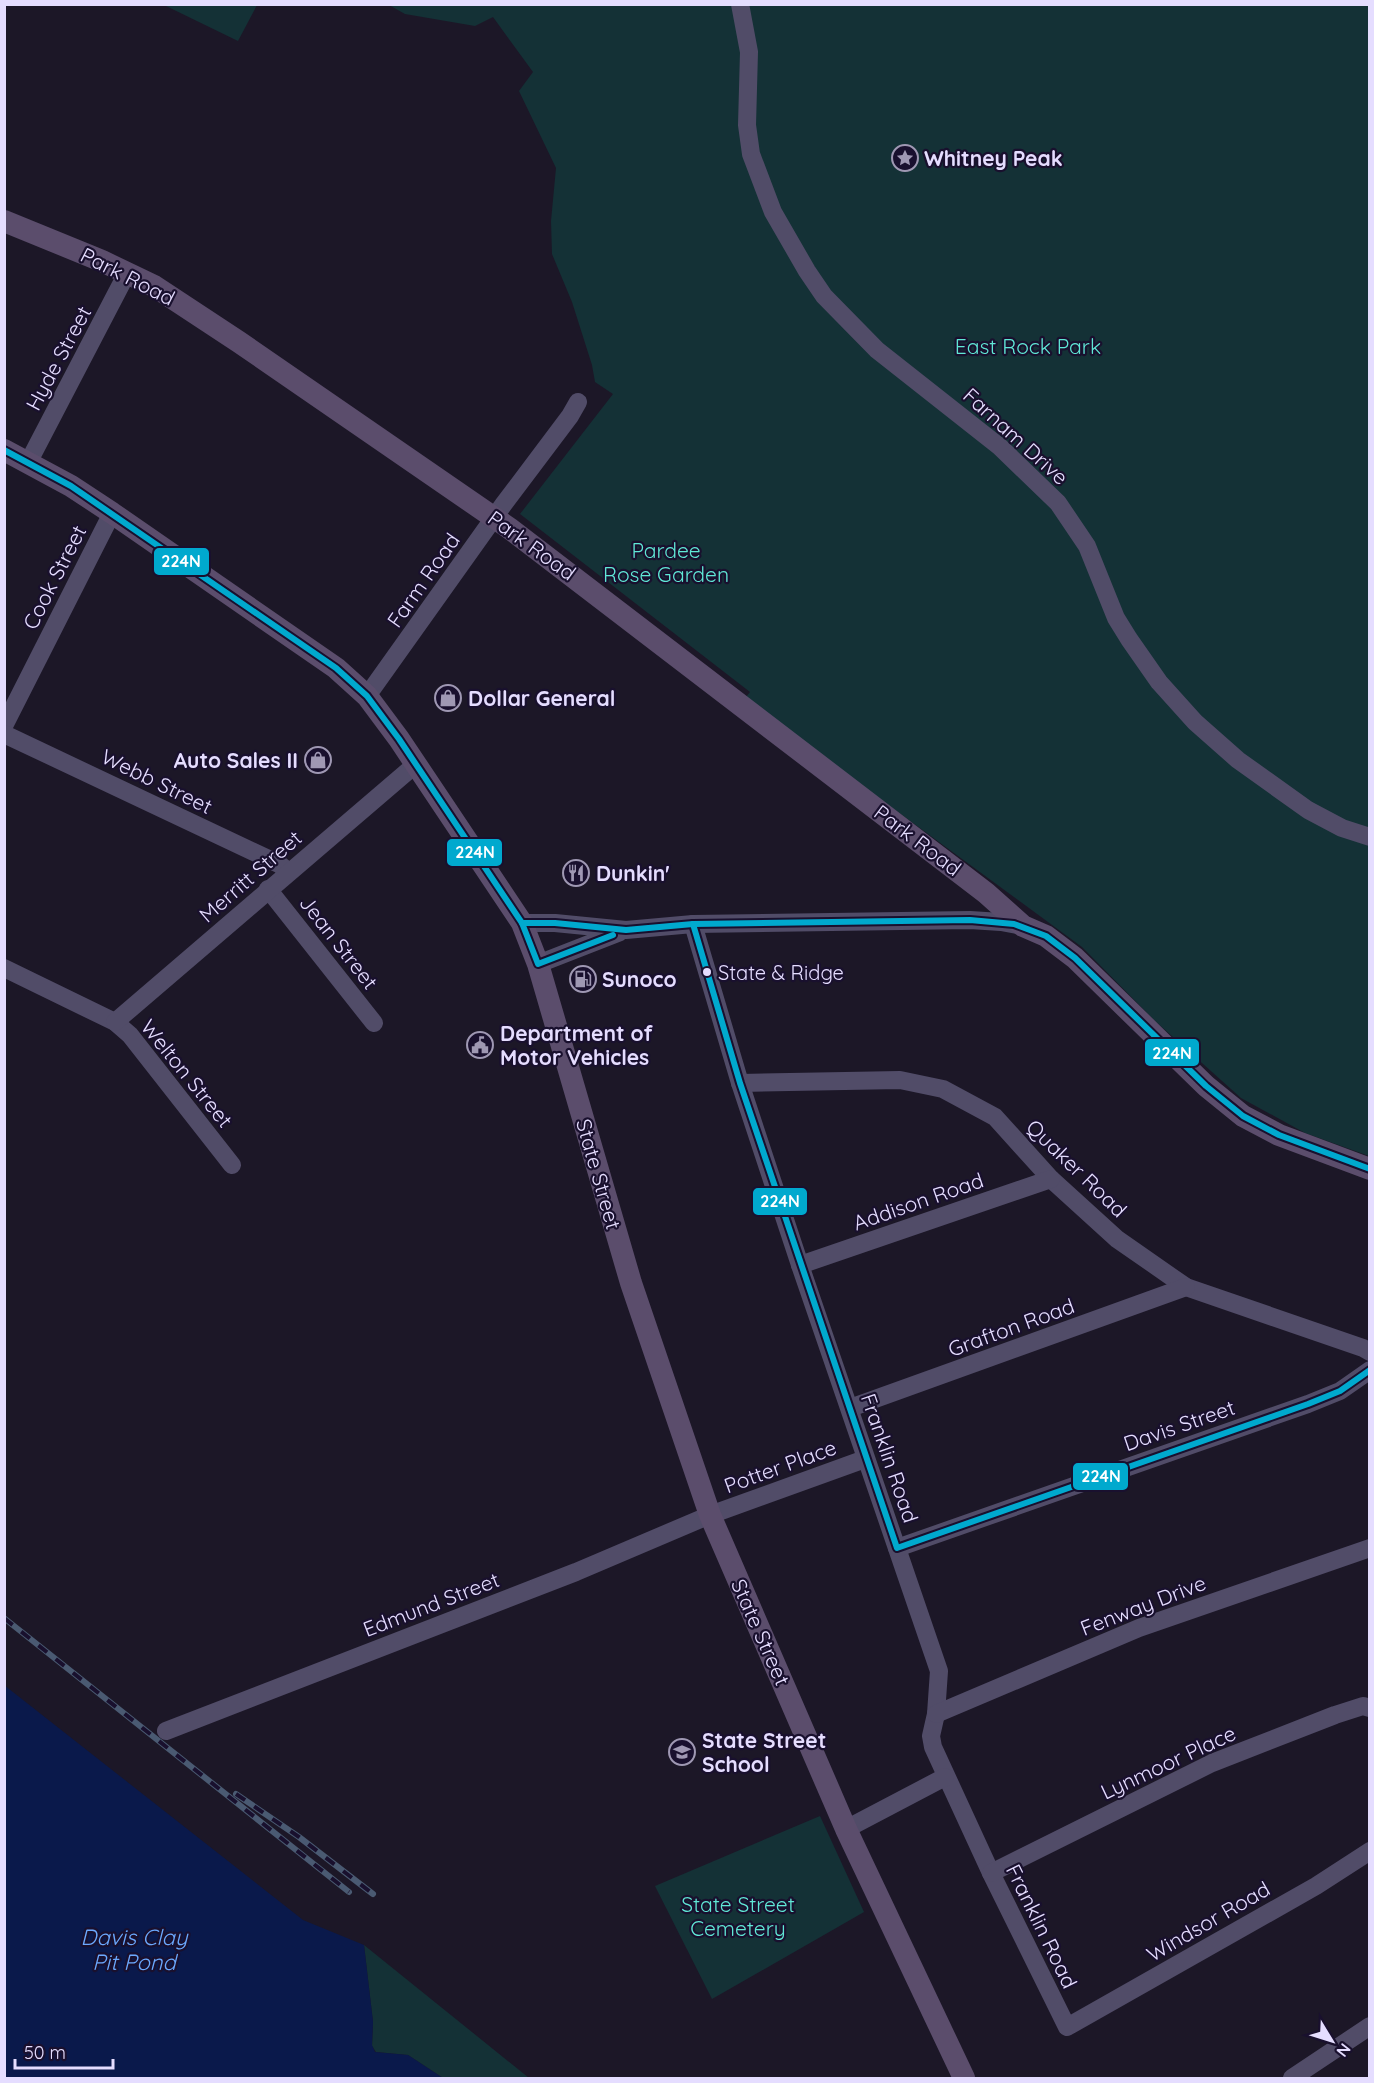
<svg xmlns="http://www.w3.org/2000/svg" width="1374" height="2083" font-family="Quicksand,sans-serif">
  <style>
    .green { fill: #143136 }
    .water { fill: #0a194b }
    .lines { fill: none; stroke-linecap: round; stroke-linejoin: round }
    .minor { stroke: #514c68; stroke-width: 18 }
    .major { stroke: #5b4d6c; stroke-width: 22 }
    .rail-casing { stroke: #4a5a72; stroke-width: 6 }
    .rail { stroke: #19102e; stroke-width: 4; stroke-dasharray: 11; stroke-linecap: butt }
    .bus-1-casing { stroke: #19102e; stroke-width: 10 }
    .bus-1 { stroke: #00a9ce; stroke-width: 6 }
    .bus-dot { fill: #e5ddff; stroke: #19102e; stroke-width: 2 }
    .labels { text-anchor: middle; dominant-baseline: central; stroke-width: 4.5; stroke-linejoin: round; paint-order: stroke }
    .bus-label { font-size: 20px; fill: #e5ddff; stroke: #19102e; text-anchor: start }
    .poi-label { font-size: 21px; font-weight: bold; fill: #e5ddff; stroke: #19102e; text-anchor: start }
    .street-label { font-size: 21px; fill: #e5ddff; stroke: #19102e }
    .park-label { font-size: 21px; fill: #60e8d6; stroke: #19102e }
    .water-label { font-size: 22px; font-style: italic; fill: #6ba9ff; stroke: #19102e }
    .line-badge { stroke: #19102e; stroke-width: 2 }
    .badge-label { font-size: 16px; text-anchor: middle; font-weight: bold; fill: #fff }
  </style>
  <rect width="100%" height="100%" fill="#1c1727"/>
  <!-- green -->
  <g class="green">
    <path d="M164,5H257L238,41Z"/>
    <path d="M389,5H1369V1156L1305,1133L1241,1098L1154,1020L1082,947L808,746L746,697L750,692L520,514L613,394L595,382L592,365L572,302L552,254L551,221L556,168L519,91L533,72L493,17L475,26L405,14Z"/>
    <path d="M820,1816L864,1912L712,1999L655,1886Z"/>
    <path d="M364,1945L529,2078H443L408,2055L376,2052L372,2046L373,2022Z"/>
  </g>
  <!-- water -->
  <path class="water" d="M4,1685L303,1920L364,1945L373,2022L372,2045L375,2052L408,2055L443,2078H5Z"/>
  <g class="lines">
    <!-- minor -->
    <g class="minor">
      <path d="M740,4L749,52L747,125L751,154L773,212L807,271L824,296L877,350L1000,447L1058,503L1087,546L1116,618L1129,639L1159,682L1195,722L1238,760L1308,810L1342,828L1370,837"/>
      <path d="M28,463L127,273"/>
      <path d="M367,696L503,505L570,416L578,402"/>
      <path d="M4,726L112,513"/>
      <path d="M4,734L279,864L289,872"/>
      <path d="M268,889L374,1023"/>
      <path d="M522,923H555L626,930L693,924L970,920L1001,922L1023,926"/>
      <path d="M693,924L740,1083L800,1265L939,1671L936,1714L931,1736L933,1747L991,1873L1067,2027L1316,1886L1370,1851"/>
      <path d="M538,964L620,932"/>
      <path d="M4,968L115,1022L130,1035L232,1165"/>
      <path d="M115,1022L415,765"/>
      <path d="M740,1083L900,1080L943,1089L995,1117L1051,1179L1117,1239L1186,1287L1363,1348L1370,1352"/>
      <path d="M800,1265L1051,1179"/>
      <path d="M850,1408L1186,1287"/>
      <path d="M897,1548L1308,1404L1340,1391L1370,1370"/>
      <path d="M936,1714L1139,1628L1370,1548"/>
      <path d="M166,1731L576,1572L710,1515L865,1459"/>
      <path d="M846,1829L945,1777"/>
      <path d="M991,1873L1212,1763L1335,1715L1363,1706L1370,1708"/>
      <path d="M1292,2078L1370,2026"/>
    </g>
    <!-- major -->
    <g class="major">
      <path d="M4,221L102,261L154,286L239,342L509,528L986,893L1023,926L1046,936L1075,958L1206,1086L1243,1116L1279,1135L1370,1169"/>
      <path d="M4,450L71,486L112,513L336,668L367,696L399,739L522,923L538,964L631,1283L710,1515L846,1829L964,2078"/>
    </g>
    <defs>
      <g id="rail">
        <path d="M4,1618L349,1892"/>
        <path d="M236,1794L299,1837L373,1894"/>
      </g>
    </defs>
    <!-- rail casing -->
    <use href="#rail" class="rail-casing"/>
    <!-- rail -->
    <use href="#rail" class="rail"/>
    <defs>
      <g id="bus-1">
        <path d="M4,450L71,486L336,668L367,696L399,739L522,923L538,964L613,935"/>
        <path d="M522,923H555L626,930L693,924L970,920L1014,924L1046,936L1075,958L1206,1086L1243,1116L1279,1135L1370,1169"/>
        <path d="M693,924L740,1083L897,1548L1308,1404L1340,1391L1370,1370"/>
      </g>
    </defs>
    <!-- bus-1 casing -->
    <use href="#bus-1" class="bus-1-casing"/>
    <!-- bus-1 -->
    <use href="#bus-1" class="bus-1"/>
  </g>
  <!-- icons -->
  <defs>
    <symbol id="sight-ring" viewBox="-11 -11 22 22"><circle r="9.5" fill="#19102e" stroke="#9f98b3" stroke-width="1.5"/><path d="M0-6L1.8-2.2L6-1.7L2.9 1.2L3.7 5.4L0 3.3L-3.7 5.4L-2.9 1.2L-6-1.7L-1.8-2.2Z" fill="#9f98b3"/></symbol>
    <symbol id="shop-ring" viewBox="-11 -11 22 22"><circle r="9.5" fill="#19102e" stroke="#9f98b3" stroke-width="1.5"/><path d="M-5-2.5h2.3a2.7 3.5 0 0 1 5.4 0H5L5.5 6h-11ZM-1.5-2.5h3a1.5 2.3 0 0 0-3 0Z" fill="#9f98b3"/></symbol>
    <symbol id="restaurant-ring" viewBox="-11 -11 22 22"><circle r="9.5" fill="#19102e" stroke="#9f98b3" stroke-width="1.5"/><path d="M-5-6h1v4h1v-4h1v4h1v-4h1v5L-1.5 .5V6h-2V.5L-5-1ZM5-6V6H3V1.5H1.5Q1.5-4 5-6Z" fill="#9f98b3"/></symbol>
    <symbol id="fuel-ring" viewBox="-11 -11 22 22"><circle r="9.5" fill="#19102e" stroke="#9f98b3" stroke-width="1.5"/><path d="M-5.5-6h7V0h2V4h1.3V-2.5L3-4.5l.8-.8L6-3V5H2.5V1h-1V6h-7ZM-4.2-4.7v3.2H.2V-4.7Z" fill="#9f98b3"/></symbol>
    <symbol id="civic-ring" viewBox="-11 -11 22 22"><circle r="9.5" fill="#19102e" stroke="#9f98b3" stroke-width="1.5"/><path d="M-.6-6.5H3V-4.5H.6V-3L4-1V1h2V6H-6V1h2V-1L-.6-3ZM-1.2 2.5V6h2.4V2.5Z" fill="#9f98b3"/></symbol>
    <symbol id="school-ring" viewBox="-11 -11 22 22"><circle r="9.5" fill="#19102e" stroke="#9f98b3" stroke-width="1.5"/><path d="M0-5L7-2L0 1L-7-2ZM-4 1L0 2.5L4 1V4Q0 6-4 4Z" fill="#9f98b3"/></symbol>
  </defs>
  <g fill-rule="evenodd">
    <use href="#sight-ring" x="890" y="143" width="30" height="30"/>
    <use href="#shop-ring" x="433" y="683" width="30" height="30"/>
    <use href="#shop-ring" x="303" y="745" width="30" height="30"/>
    <use href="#restaurant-ring" x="561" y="858" width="30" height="30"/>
    <use href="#fuel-ring" x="568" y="964" width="30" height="30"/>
    <use href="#civic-ring" x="465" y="1030" width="30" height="30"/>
    <use href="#school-ring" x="667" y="1737" width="30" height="30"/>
  </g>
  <!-- markers -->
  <circle class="bus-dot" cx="707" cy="972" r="5"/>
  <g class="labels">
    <!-- bus labels -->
    <g class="bus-label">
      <text x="718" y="972">State &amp; Ridge</text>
    </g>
    <!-- poi labels -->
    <g class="poi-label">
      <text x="924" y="158">Whitney Peak</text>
      <text x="468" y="698">Dollar General</text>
      <text x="298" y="760" text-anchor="end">Auto Sales II</text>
      <text x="596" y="873">Dunkin'</text>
      <text x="602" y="979">Sunoco</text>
      <text x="500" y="1033">Department of<tspan x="500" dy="24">Motor Vehicles</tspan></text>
      <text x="702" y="1740">State Street<tspan x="702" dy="24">School</tspan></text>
    </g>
    <!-- street labels -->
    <g class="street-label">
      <text transform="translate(128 276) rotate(27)">Park Road</text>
      <text transform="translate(58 358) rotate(-62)">Hyde Street</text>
      <text transform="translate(1016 436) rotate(42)">Farnam Drive</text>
      <text transform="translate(532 545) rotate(36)">Park Road</text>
      <text transform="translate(54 577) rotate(-63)">Cook Street</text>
      <text transform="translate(423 580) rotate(-55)">Farm Road</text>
      <text transform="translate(157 781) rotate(26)">Webb Street</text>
      <text transform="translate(918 840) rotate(37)">Park Road</text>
      <text transform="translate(250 876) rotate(-41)">Merritt Street</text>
      <text transform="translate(339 942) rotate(52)">Jean Street</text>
      <text transform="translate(187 1073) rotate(51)">Welton Street</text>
      <text transform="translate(1077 1168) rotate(44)">Quaker Road</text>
      <text transform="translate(599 1174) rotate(74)">State Street</text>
      <text transform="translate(918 1201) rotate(-19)">Addison Road</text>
      <text transform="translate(1011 1327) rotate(-20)">Grafton Road</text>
      <text transform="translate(1179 1425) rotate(-19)">Davis Street</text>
      <text transform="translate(890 1458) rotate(71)">Franklin Road</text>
      <text transform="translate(780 1466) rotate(-20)">Potter Place</text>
      <text transform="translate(431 1604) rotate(-21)">Edmund Street</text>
      <text transform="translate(1143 1605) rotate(-21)">Fenway Drive</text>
      <text transform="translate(761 1632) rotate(66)">State Street</text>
      <text transform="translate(1168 1762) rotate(-25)">Lynmoor Place</text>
      <text transform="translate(1208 1921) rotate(-30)">Windsor Road</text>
      <text transform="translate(1042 1926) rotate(64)">Franklin Road</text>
    </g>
    <!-- park labels -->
    <g class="park-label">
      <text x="1028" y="346">East Rock Park</text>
      <text x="666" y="550">Pardee<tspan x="666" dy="24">Rose Garden</tspan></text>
      <text x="738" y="1904">State Street<tspan x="738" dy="24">Cemetery</tspan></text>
    </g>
    <!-- water labels -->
    <g class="water-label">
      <text x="134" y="1937">Davis Clay<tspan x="134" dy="25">Pit Pond</tspan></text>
    </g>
  </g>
  <g class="line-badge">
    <rect x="153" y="547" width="57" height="29" rx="6" fill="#00a9ce"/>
    <rect x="446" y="838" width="57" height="29" rx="6" fill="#00a9ce"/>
    <rect x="1144" y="1038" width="56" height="29" rx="6" fill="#00a9ce"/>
    <rect x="752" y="1187" width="56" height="29" rx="6" fill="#00a9ce"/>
    <rect x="1072" y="1462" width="57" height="29" rx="6" fill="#00a9ce"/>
  </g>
  <g class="badge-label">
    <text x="181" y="567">224N</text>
    <text x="475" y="858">224N</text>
    <text x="1172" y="1059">224N</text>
    <text x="780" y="1207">224N</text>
    <text x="1101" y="1482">224N</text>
  </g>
  <!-- border -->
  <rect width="1374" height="2083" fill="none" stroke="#e5ddff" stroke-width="12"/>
  <!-- north arrow -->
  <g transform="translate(1332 2041) rotate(128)" stroke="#19102e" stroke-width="4.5" paint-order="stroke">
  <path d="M0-4.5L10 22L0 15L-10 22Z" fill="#e5ddff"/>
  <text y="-9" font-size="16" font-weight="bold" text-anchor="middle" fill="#e5ddff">N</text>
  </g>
  <!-- scale -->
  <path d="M15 2059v9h98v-9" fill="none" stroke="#e5ddff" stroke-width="3"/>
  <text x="24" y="2059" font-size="18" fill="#e5ddff" stroke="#19102e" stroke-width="4.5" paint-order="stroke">50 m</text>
</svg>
